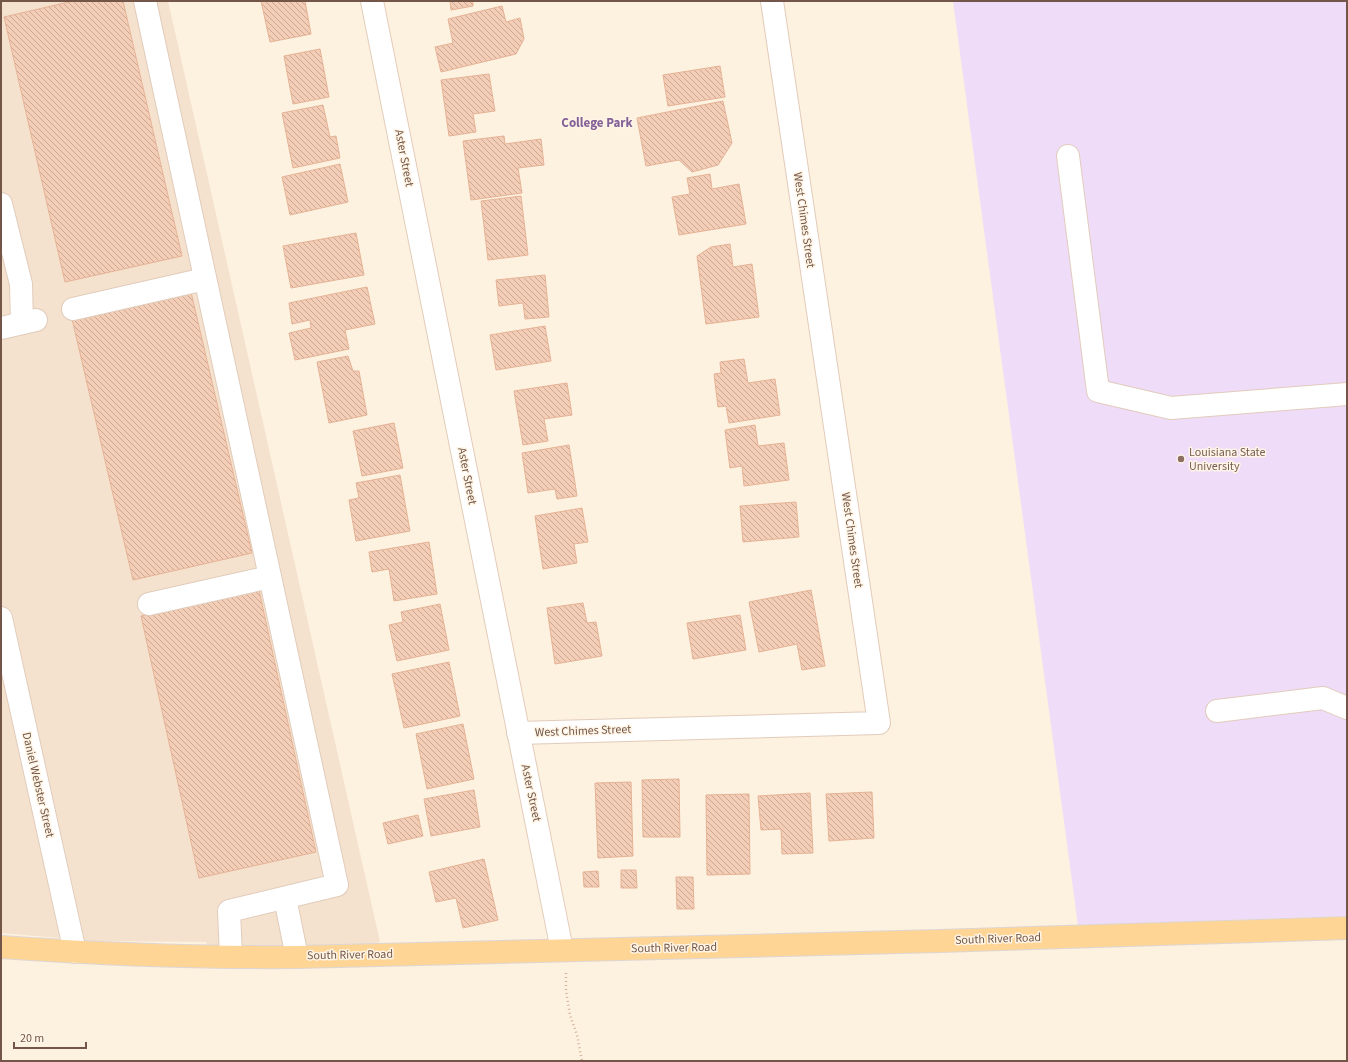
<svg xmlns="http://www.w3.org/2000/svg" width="1348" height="1062" font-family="'Source Sans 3',sans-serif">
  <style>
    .residential { fill: #f4e2ce }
    .education { fill: #eedcf9 }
    .building { fill: url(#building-back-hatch); stroke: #e6b396 }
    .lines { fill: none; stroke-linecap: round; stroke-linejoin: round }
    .minor-casing { stroke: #e1ccbb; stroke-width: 24 }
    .major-casing { stroke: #ddd6d3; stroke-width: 24 }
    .path { stroke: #d7b19a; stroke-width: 2.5; stroke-dasharray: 1 3; stroke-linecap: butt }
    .minor { stroke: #fff; stroke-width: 22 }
    .major { stroke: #fed595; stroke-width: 22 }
    .education-dot { fill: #8d6e63; stroke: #fff5e6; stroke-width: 1.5 }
    .labels { text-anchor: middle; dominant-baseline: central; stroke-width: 3; stroke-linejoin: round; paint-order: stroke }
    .street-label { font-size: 12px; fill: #735647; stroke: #fff5e6 }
    .education-label { font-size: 12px; fill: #785e54; stroke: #fff5e6; text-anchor: start }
    .neighbourhood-label { font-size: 13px; font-weight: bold; fill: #846297; stroke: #fff5e6 }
  </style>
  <defs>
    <pattern id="building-back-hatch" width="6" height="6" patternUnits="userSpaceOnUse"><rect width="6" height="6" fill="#f3cdb6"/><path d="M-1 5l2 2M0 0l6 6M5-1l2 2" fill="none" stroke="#c9a996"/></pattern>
  </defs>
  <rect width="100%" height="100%" fill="#fdf1df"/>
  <!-- residential -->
  <path class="residential" d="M1,1H168L380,942H378L380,948L208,950L206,942L95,941L1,933Z"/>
  <!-- education -->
  <path class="education" d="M953,1H1347V916L1078,925Z"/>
  <!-- building -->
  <g class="building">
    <path d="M73,1H123L182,256L65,282L4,17Z"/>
    <path d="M261,1H305L311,34L270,42Z"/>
    <path d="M450,1H473V6L451,10Z"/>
    <path d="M502,6L506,22L520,18L524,39L516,54L441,72L435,47L453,43L448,19Z"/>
    <path d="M320,49L329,97L293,104L284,56Z"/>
    <path d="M720,66L725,97L668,106L663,75Z"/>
    <path d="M489,74L495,111L473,114L476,132L449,136L441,80Z"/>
    <path d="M723,101L732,143L718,165L692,172L679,160L646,166L637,118Z"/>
    <path d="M323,105L330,137L336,136L340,158L293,168L282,113Z"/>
    <path d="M504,136L505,144L541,139L544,165L518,168L522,193L471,200L463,141Z"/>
    <path d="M340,164L348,202L290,215L282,177Z"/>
    <path d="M710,174L712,189L739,184L746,224L679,235L672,197L690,194L687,178Z"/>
    <path d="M521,196L528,255L488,260L481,201Z"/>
    <path d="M356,233L364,275L291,288L283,246Z"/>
    <path d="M730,244L733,267L752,264L759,317L706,324L697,256L711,247Z"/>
    <path d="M545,275L549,317L525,319L523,303L499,306L496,280Z"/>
    <path d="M367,287L375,324L345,330L349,349L295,360L289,333L311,328L310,320L292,324L289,303Z"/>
    <path d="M191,292L252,553L133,580L72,319Z"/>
    <path d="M545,326L551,361L496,370L490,335Z"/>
    <path d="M348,356L353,371H359L367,415L329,423L317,362Z"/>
    <path d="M744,359L748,383L775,379L780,415L729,423L726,406L718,407L714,374L721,373L720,362Z"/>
    <path d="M567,383L572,415L544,419L548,441L523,445L514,391Z"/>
    <path d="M394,423L403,468L362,476L353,431Z"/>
    <path d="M755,425L758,446L784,443L789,480L744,486L742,466L730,468L725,430Z"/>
    <path d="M569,445L577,496L557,499L555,489L528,493L522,453Z"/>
    <path d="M400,475L410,531L356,541L349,500L359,498L356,483Z"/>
    <path d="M796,502L799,537L743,542L740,506Z"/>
    <path d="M582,508L588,542L574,544L577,563L543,569L535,516Z"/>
    <path d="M429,542L437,594L394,601L389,569L372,572L369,552Z"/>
    <path d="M259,590L316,852L199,878L141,616Z"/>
    <path d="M811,590L825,666L802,670L797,644L759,652L749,602Z"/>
    <path d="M583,603L587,623L596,622L602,656L555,664L547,608Z"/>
    <path d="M440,604L449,650L397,661L389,625L403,622L401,612Z"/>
    <path d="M740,615L746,650L693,659L687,623Z"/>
    <path d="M449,662L460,716L404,728L392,674Z"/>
    <path d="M463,724L474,779L427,789L416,734Z"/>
    <path d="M679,779L680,837H643L642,780Z"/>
    <path d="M631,782L633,856L598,858L595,783Z"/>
    <path d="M474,790L480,827L431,836L424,799Z"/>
    <path d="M872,792L874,838L829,841L826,794Z"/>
    <path d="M810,793L813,853L782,854L781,829L761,830L758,796Z"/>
    <path d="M749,794L750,874L707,875L706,795Z"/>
    <path d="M418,815L423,836L388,844L383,823Z"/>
    <path d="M484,859L498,920L463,928L456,898L436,902L429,872Z"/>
    <path d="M621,870H636L637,888H621Z"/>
    <path d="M598,871L599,887H584L583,872Z"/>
    <path d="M676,877H693L694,909H677Z"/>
  </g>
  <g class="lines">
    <defs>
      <g id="minor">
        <path d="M145,1L337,885L229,911L231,957"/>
        <path d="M372,1L562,950"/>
        <path d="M1068,156L1098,391L1171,408L1347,394"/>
        <path d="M1,204L21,284L22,323"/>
        <path d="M73,309L205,279"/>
        <path d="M1,328L36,320"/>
        <path d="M149,604L270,577"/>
        <path d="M1,618L75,952"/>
        <path d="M1217,711L1323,698L1347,708"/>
        <path d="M518,733L879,723L772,1"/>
        <path d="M285,898L297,957"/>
      </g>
      <path id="major" d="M1,947C100,954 198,958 297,957L940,941L1347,928"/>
    </defs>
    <!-- minor casing -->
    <use href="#minor" class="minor-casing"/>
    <!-- major casing -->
    <use href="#major" class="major-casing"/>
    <!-- path -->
    <path class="path" d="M566,973V991L570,1015L577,1035L582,1061"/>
    <!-- minor -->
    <use href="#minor" class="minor"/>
    <!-- major -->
    <use href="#major" class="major"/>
  </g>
  <!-- markers -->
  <circle class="education-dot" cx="1181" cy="459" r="4"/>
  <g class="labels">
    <!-- street labels -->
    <g class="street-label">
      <text transform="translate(404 158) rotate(79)">Aster Street</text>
      <text transform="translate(804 220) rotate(82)">West Chimes Street</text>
      <text transform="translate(467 476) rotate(79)">Aster Street</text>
      <text transform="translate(852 540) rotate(82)">West Chimes Street</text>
      <text transform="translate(583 731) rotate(-2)">West Chimes Street</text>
      <text transform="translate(38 785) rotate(77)">Daniel Webster Street</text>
      <text transform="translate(531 793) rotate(78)">Aster Street</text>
      <text transform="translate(998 939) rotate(-2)">South River Road</text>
      <text transform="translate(674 948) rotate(-1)">South River Road</text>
      <text transform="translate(350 955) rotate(-1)">South River Road</text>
    </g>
    <!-- education labels -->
    <g class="education-label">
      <text x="1189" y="452">Louisiana State<tspan x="1189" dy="14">University</tspan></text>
    </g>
    <!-- neighbourhood labels -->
    <g class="neighbourhood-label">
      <text x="597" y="123">College Park</text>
    </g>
  </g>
  <!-- border -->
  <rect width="1348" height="1062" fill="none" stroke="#735647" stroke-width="4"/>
  <!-- scale -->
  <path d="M14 1042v6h72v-6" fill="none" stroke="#735647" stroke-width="2"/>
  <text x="20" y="1042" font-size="12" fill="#735647" stroke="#fff5e6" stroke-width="3" paint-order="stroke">20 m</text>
</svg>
